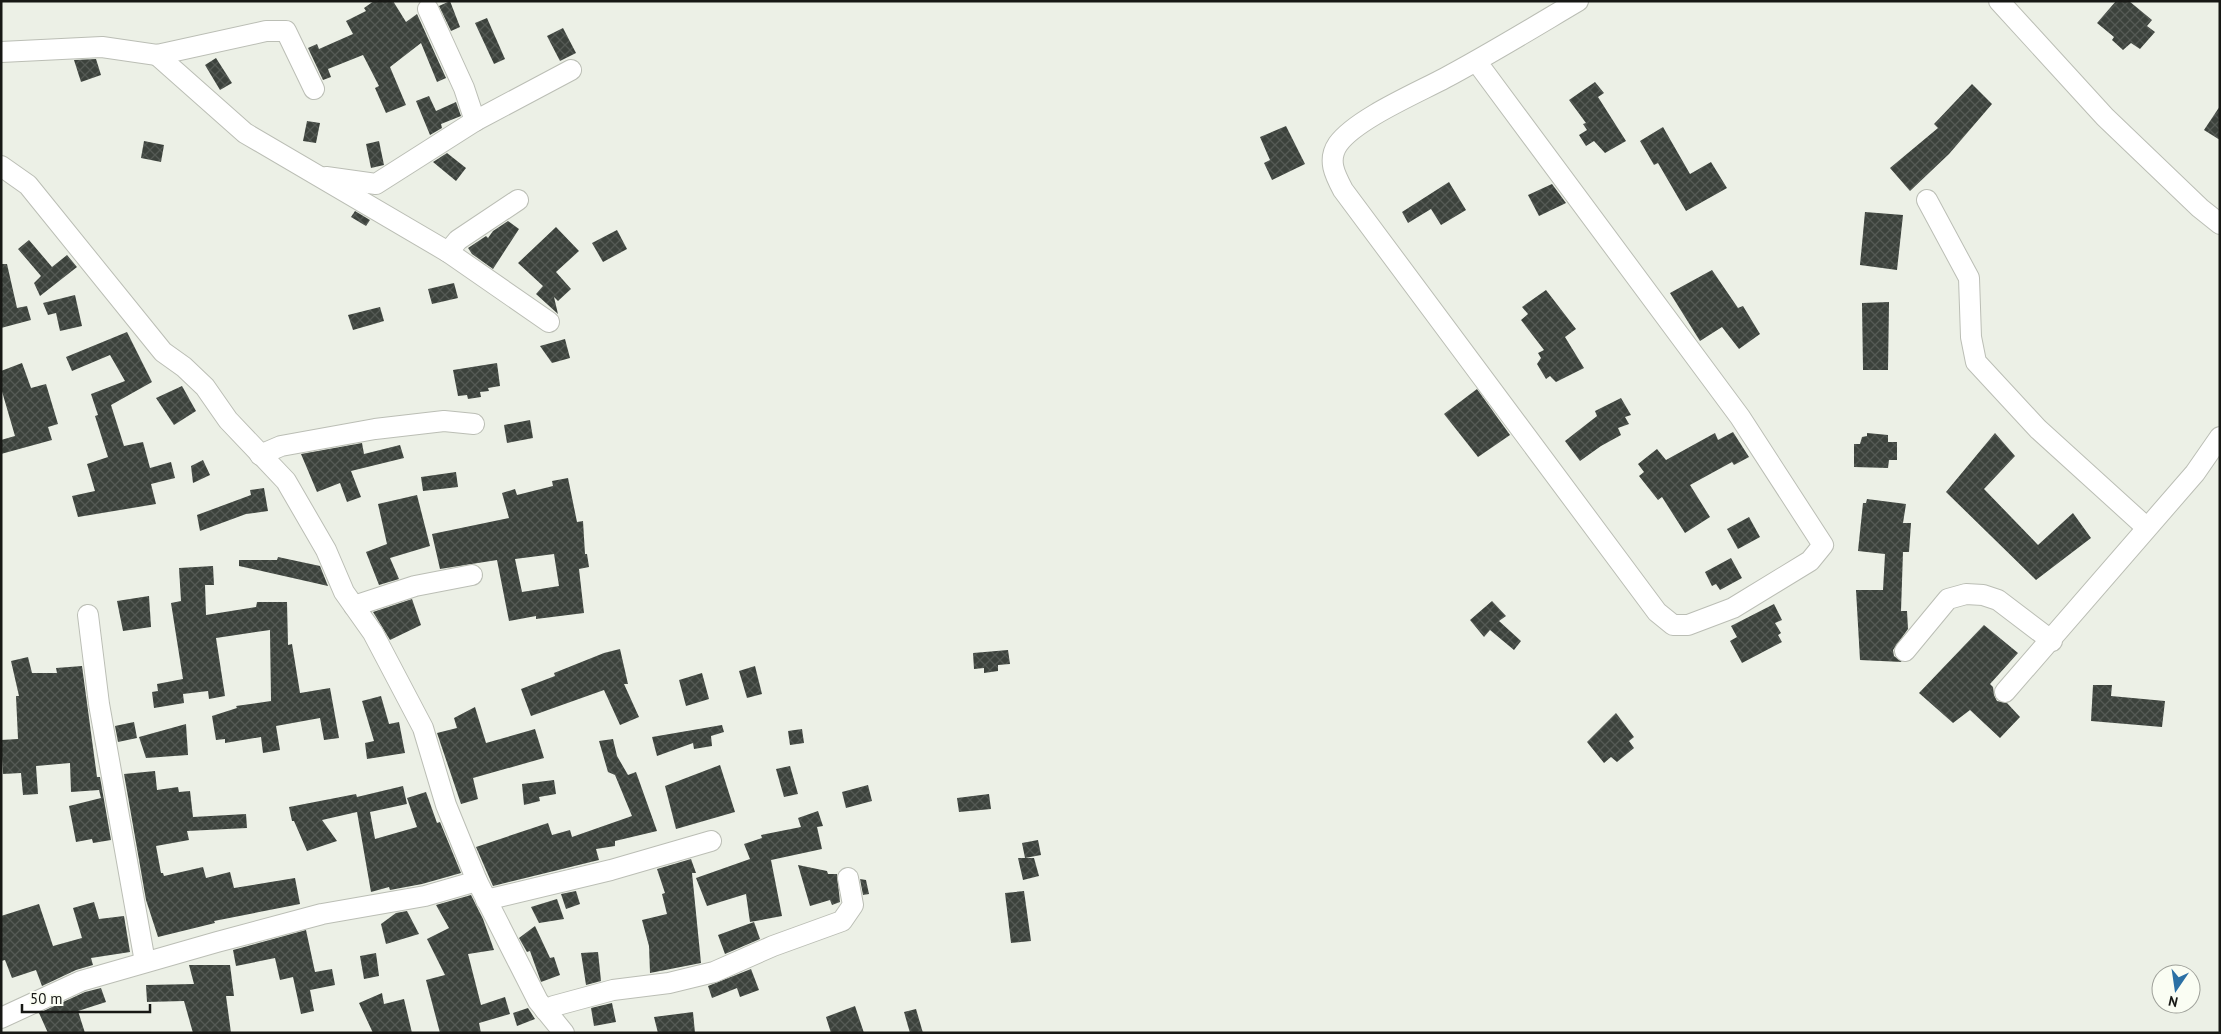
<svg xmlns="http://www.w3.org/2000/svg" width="2221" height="1034" font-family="'PT Sans',sans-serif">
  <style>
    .building { fill: url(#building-cross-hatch); fill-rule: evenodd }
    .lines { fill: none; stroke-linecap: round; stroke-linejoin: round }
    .street-casing { stroke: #bbbeb5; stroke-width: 22 }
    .street { stroke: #fff; stroke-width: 20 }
  </style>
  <defs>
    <pattern id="building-cross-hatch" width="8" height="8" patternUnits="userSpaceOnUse" patternTransform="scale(1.25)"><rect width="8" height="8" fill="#3c423c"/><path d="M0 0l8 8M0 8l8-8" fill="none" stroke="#555a55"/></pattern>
  </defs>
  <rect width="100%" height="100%" fill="#ecf0e6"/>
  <!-- building -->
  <g class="building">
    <path d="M374,1H393L406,22L417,14L446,78L437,82L421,43L390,67L406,105L386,113L375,88L379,86L363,55L328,69L331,77L323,80L308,48L317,44L319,49L353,34L346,21L366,11L364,8Z"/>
    <path d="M450,1L460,27L451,31L439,6Z"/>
    <path d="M2116,1H2129L2152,20L2147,26L2155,32L2140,49L2131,43L2123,50L2112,40L2114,37L2097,23Z"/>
    <path d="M487,18L505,59L494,64L475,23Z"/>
    <path d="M563,28L576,53L560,61L547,36Z"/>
    <path d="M216,58L232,83L220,90L205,65Z"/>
    <path d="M96,59L101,75L81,82L74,60Z"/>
    <path d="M1595,82L1604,93L1598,97L1626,141L1605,153L1594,141L1586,146L1579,135L1587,130L1583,124L1586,123L1569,100Z"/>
    <path d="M1972,84L1992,104L1949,154L1910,191L1890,168L1938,128L1934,124Z"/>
    <path d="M429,96L436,111L456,102L461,116L441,124L442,128L430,135L416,101Z"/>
    <path d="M2220,106V140L2204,130Z"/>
    <path d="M307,121L320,123L316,143L303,141Z"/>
    <path d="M1286,126L1305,164L1272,180L1264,163L1270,160L1260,137Z"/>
    <path d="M1663,127L1690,174L1711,162L1727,188L1686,211L1658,163L1654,165L1640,141Z"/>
    <path d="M144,141L164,145L161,162L141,158Z"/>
    <path d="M379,141L384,165L371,168L366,144Z"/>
    <path d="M447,153L466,168L456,181L433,162Z"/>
    <path d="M1449,182L1466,210L1441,225L1431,209L1408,223L1402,212Z"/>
    <path d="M1552,184L1566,203L1539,216L1528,195Z"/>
    <path d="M355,211L370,220L366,226L351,217Z"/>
    <path d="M1865,212L1903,215L1897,270L1860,265Z"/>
    <path d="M508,221L519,229L493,269L472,254L468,248L486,236L488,238L493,231Z"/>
    <path d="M556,227L579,251L556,272L571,289L558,301L554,297L558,314L536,294L543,286L518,263Z"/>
    <path d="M617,230L627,249L603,262L592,243Z"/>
    <path d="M29,240L52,267L67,255L77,267L40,296L34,283L41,276L18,249Z"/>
    <path d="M1,264H7L17,308L27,306L31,320L1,328Z"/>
    <path d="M1712,270L1738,308L1743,306L1760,334L1739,349L1722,327L1700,341L1670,293Z"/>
    <path d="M454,283L458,298L432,304L428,289Z"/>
    <path d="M1546,290L1576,329L1565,337L1584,368L1556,382L1550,376L1546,379L1537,364L1541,358L1538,353L1544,350L1521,320L1528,314L1522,307Z"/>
    <path d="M75,295L82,326L60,331L56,313L48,315L43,303Z"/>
    <path d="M1889,302L1888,370H1863L1862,303Z"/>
    <path d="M380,307L384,321L353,330L348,315Z"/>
    <path d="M127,332L152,382L111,405L124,446L143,442L150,468L171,462L175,478L151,484L156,504L78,517L72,496L95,491L87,464L108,457L95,416L98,415L91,394L125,381L110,355L72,371L66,357Z"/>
    <path d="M565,339L570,358L552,363L540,346Z"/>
    <path d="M22,363L31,388L46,384L58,424L48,427L52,440L1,454V440L15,436L1,388V371Z"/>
    <path d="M497,363L500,386L488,388L489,391L480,392L481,397L468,399L467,395L458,396L453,370Z"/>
    <path d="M182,386L196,411L174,425L156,398Z"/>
    <path d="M1477,389L1510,435L1478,457L1444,414Z"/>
    <path d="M1621,398L1631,415L1625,417L1629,424L1618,428L1621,435L1601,446L1580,461L1565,441L1597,416L1595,411Z"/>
    <path d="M530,420L533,438L507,443L504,425Z"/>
    <path d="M1733,432L1749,457L1734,465L1732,462L1690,485L1710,517L1685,533L1662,497L1658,500L1639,476L1644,472L1638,464L1657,449L1666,460L1715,433L1718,440Z"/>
    <path d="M1867,433L1888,435V442H1897V460H1889L1888,468L1854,467V444H1860L1862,437L1867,436Z"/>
    <path d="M1995,433L2015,456L1984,489L2038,545L2073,513L2091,538L2036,580L1946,492Z"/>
    <path d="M362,443L364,454L400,445L404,458L351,471L361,497L347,502L340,483L317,492L301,454Z"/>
    <path d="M203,460L210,475L193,483L191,466Z"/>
    <path d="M456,472L458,487L423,491L421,477Z"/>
    <path d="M568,478L577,522L583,521L585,554H587L589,567L579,569L584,613L536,619V616L509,621L497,560L440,569L432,534L509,518L502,493L515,489L517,495L553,486L552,481ZM554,554L559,586L522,592L515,559Z"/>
    <path d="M264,488L268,511L246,514L200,531L197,515L251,495L250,490Z"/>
    <path d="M417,495L430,546L390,558L399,579L379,585L366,552L387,544L378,504Z"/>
    <path d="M1867,499L1906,504L1903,523H1911L1909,552H1903L1901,611H1907L1908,629L1893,650L1894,656L1902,662L1860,660L1856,590H1883L1885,554L1858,551L1863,503H1866Z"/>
    <path d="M1749,517L1760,537L1738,549L1727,529Z"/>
    <path d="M278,557L320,566L328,586L239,566V560H277Z"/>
    <path d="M1731,558L1742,578L1720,590L1716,584L1712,586L1705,572Z"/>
    <path d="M213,566L214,585H205L206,615L256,607L257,602H287L288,645L292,644L300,693L330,688L339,738L324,740L320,718L276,726L280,750L263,753L261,737L225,743V739L216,740L212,716L237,708L236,706L271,701L270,630L216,638L225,696L209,699L208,691L183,694L184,703L154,708L152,692L158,691L157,684L183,679L171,603L181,601L179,568Z"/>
    <path d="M149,596L151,627L123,631L117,601Z"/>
    <path d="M412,599L421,625L390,640L373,612Z"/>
    <path d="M1492,601L1506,616L1499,621L1521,641L1514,650L1490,630L1484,637L1470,620Z"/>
    <path d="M1774,604L1782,620L1775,623L1781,633L1778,635L1782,642L1742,663L1730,641L1737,637L1731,626Z"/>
    <path d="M1984,625L2018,653L1990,684L1993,687L1994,695L1997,701L2007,703L2020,717L2000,738L1970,710L1953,723L1919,693Z"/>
    <path d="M620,649L628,684H624L639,717L620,725L604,690L531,716L521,689L555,676L554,673L604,653Z"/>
    <path d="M1008,650L1010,664L998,665V671L984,673V668L974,669L973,653Z"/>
    <path d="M28,657L32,673H57L56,668L82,666L97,777H100L111,840L93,843L92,839L76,842L69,806L101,798L99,790L71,792L70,763L36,766L38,794L23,795L21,773L3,774L1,740L18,739L16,696H19L11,661Z"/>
    <path d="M755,666L762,694L747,698L739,671Z"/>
    <path d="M702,673L709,699L686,706L679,680Z"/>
    <path d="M2093,685H2112L2111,696L2165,701L2162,727L2091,721Z"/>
    <path d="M381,696L389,724L399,722L405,753L367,759L365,743L374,741L362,701Z"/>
    <path d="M475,707L486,743L535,729L544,758L473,778L478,799L461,804L437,733L457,728L454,718Z"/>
    <path d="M1616,713L1634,737L1629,741L1634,748L1617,762L1611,757L1604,763L1587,742Z"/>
    <path d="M134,722L137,738L118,742L115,726Z"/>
    <path d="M186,724L188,755L146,758L139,737Z"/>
    <path d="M722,725L724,732L711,736L712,746L694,749L693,743L657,756L652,737Z"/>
    <path d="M802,729L804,743L790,745L788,731Z"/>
    <path d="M613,739L617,756L628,775L636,772L657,831L615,841V846L596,849L599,860L493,886L476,847L548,823L552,835L570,830L572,837L632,816L615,775L608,772L599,741Z"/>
    <path d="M720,765L735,812L676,829L665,786Z"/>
    <path d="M790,766L798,794L784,797L776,769Z"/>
    <path d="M155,771L157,790L178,787L179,792L190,791L193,817L246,814L247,828L187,831L189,840L156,846L161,873H163L164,876L203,867L206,878L230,872L234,888L295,878L300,904L214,921L215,923L158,937L146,900L124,774Z"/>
    <path d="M554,780L556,794L539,797L540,801L524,805L522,784Z"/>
    <path d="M868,785L872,801L846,808L842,792Z"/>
    <path d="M403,786L407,804L370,812L375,839L417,827L407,798L426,792L437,823L440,822L461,873L422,884L390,890L389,887L371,892L357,812L322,820L337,841L307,851L294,821H292L289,807L356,794L357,797Z"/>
    <path d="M989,794L991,809L959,812L957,798Z"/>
    <path d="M818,811L823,826L817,827L822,849L771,860L782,916L750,922L746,894L707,906L696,878L750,859L744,844L762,838L761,835L801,827L798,818Z"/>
    <path d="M1038,840L1041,855L1025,858L1022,843Z"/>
    <path d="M1018,858H1034L1039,876L1023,880Z"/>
    <path d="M691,859L696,873H692L701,963L650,973L649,946L642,920L667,914L662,894L665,893L657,869Z"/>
    <path d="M798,865L827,871L828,874H837L840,902L832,905L830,900L810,906Z"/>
    <path d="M860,879L866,880L869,894L863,895Z"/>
    <path d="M576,891L580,904L566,909L561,894Z"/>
    <path d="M1024,891L1031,941L1011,943L1005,893Z"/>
    <path d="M471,895L483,919L494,950L468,954L481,1005L505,997L510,1014L479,1023L481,1033H440L426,980L445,975L427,939L449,928L436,905Z"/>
    <path d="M557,899L564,919L539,923L531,907Z"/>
    <path d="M94,902L99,919L124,916L130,952L91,958L93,965L76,970L42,986L36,970L12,978L5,960L1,961V916L39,904L53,946L82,938L73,908Z"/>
    <path d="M407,911L419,934L386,944L381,924L396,913Z"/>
    <path d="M754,922L760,939L725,954L718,935Z"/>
    <path d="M535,926L550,958L554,957L560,975L541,982L530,951L527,952L519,938Z"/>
    <path d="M306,930L315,972L332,969L335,985L310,990L314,1011L301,1014L293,977L280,980L275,958L236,966L233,950Z"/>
    <path d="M598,952L601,981L586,985L581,953Z"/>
    <path d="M376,953L379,976L364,979L360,956Z"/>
    <path d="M189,965H230L234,996H226L231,1033H193L184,1001L147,1002L146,985L194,984Z"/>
    <path d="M751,969L759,990L740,997L737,988L712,998L708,986Z"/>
    <path d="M101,988L106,1002L78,1011L85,1033H48L39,1013L85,992Z"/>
    <path d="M382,993L384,1004L404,999L412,1033H373L359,1003Z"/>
    <path d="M612,1003L616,1022L594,1026L591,1008Z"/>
    <path d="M855,1006L864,1033H831L826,1017Z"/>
    <path d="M528,1008L535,1019L517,1026L513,1013Z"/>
    <path d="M916,1009L923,1033H910L904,1012Z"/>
    <path d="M693,1012L695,1033H658L654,1017Z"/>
  </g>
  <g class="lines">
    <defs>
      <g id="street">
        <path d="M1999,1L2105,117L2200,208L2220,224"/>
        <path d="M428,9L464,88L475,121"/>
        <path d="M1,52L102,47L157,55L266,31H286L314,89"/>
        <path d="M157,55L245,133L448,252L549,322"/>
        <path d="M1476,61L1740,417L1823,545L1810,561L1733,608L1688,625H1673L1657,612L1343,190C1335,175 1327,160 1338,144C1356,119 1417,93 1445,78C1490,54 1534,27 1578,1"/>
        <path d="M1,166L28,185L163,352L184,367L205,387L228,420L286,481L326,550L344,592L373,633L423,728L446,805L477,881L538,1001L564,1033"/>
        <path d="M326,177L376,184L475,121L571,70"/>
        <path d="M1927,200L1969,278L1971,337L1976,362L2038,429L2146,527"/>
        <path d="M448,252L458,240L518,200"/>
        <path d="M260,455L281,446L375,429L444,421L474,424"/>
        <path d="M354,606L415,586L472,575"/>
        <path d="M88,615L99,704L145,962"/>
        <path d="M1905,651L1948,599L1966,594L1983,595L1998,600L2052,641"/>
        <path d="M2005,692L2195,473L2220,437"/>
        <path d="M486,900L611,870L711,841"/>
        <path d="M545,1010L554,1006L613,990L669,983L714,972L773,946L842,921L853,905L848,878"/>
        <path d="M1,1018L81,981L217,942L322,914L425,896L477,881"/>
      </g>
    </defs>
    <!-- street casing -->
    <use href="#street" class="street-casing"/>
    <!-- street -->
    <use href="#street" class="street"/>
  </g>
  <!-- border -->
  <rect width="2221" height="1034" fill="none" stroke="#171815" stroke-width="5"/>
  <!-- north arrow -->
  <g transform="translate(2176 989) rotate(193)"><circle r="24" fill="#fafdf3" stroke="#9fa19a"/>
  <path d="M0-4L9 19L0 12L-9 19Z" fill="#2b70a5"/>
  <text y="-8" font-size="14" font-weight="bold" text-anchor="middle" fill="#171815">N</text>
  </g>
  <!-- scale -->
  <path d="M22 1004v8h128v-8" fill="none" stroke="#171815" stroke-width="2.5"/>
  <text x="30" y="1004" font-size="15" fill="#171815" stroke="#fafdf3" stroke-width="4" paint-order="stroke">50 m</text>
</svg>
